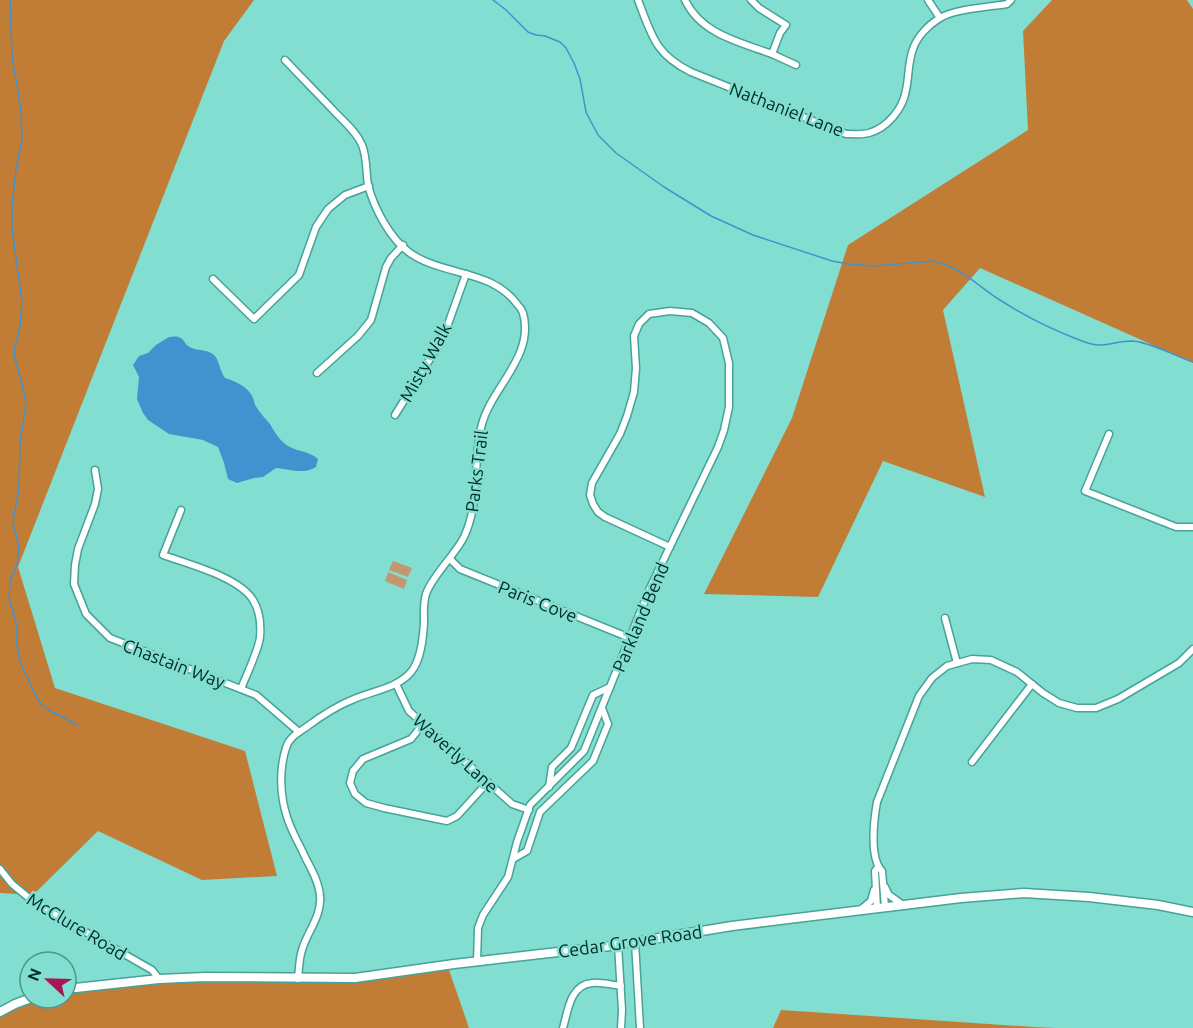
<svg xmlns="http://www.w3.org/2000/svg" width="1193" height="1028" font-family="Ubuntu,sans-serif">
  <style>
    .green { fill: #c3976f }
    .forest { fill: #c17d36 }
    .water { fill: #4093cf }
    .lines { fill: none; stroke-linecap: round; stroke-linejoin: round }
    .stream { stroke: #4093cf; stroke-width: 1.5 }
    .street-casing { stroke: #45a397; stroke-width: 9 }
    .secondary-casing { stroke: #45a397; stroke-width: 11 }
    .street { stroke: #fff; stroke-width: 6 }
    .secondary { stroke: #fff; stroke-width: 8 }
    .labels { text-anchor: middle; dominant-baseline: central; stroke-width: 5; stroke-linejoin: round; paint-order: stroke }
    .street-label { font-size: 18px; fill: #012b26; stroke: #82ded0 }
  </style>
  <rect width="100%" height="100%" fill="#82ded0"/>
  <!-- green -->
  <g class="green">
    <path d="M393,561L412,568L408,577L389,570Z"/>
    <path d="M388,572L407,580L404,589L385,581Z"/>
  </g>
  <!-- forest -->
  <g class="forest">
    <path d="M0,0H254L224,41L18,567L55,688L245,751L277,876L202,880L98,831L33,895L0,893Z"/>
    <path d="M1052,0H1187L1193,9V363L980,268L943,310L985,497L883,461L818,597L704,594L792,418L848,245L1028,130L1023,31Z"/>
    <path d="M447,964L469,1028H0V1009L30,998H66V987L113,979L342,977Z"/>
    <path d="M781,1010L1034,1027L1057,1028H773Z"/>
  </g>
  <!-- water -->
  <path class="water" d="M169,337C170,337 177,336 178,337C184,338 184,343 188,346C196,352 208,348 215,356C219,361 220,371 225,378C235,381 247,386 252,396C254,399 254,402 255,405C259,412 265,418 270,424C274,431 278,438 284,443C294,452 308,450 318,459L316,467C303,475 289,469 276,468L263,477L254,478L237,483L228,479L224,463L218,447L203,440L169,434L148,420L143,413L137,399L139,377L133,365L139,356L148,353L156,345Z"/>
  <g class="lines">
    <!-- stream -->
    <g class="stream">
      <path d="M10,0L12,56L21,110L22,141L16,169L12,206V228L22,302L20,327L14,350L15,359L22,383L26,404L20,443L19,488L13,522L19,547L17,564L10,581L9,599L17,626V647L20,662L37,698L42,705L49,710L77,725"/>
      <path d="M493,0L506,10L528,32L536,35L545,36L560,42L566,48L574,63L580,79L586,112L598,135L616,153L664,187L711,216L753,235L832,261L848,264L874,266L933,261C962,267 976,285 1000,300C1026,317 1053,330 1082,341C1105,350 1111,341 1132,341C1150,342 1175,356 1193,362"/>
    </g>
    <defs>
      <g id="street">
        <path d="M638,0C652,36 655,54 691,72L846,134C853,134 861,135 869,133C887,128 903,109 906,90C909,77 908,62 913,49C917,37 928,25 940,18C954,9 989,7 1007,4L1011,0"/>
        <path d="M685,0C701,34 739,42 772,54L780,33L786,25L759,8L751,0"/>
        <path d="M928,0L940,18"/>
        <path d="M772,54L796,65"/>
        <path d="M285,60C301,77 317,93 333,110C343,121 356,131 362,145C367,157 366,172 368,185C374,208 390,239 410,253C443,276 491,269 517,304C520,307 522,310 523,313C535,356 492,387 482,424C472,461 481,501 464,537C455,555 432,576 426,594C423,604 424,613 424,623C423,639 421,660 411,672C398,688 372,691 354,699C336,706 321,716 305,728C296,734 289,738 286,748C279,769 280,796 287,817C291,831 300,845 306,859C312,870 319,883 320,896C322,916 307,932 302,950C299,959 299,969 298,979"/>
        <path d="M213,279L254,319L299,275L316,227L328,209L345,195L369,186"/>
        <path d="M317,373L358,336L371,320L386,267L391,258L403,245"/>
        <path d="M395,415L435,351L447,327L466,274"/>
        <path d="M1109,434L1085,491L1176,527H1193"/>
        <path d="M95,470L98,489L95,504L78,549L75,565L74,584L86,614L110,638L256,695L299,732"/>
        <path d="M181,510L163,555C188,564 239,577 253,600C260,611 261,625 260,637C259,649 246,676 241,689"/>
        <path d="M450,559L460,569L630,638"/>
        <path d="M945,618L957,663"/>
        <path d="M396,684L409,711L512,804L529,810"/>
        <path d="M423,724L411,739L363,759L353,771L350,783L355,794L366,803L384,808L447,821L457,816L488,782"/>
        <path d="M972,762L1032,684"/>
        <path d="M549,787L552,767L571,748L593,695L610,687"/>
        <path d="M513,859L527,851L540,812L593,761L608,724L602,708"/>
        <path d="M0,869L12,884L35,903L152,970L159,979"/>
        <path d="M885,887L889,895L903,905"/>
        <path d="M885,907L882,871C869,858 874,819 877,802L919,696L932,678L947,666L972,659L991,660L1017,672L1043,693L1059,703L1077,708H1096L1118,699L1179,663L1193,649"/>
        <path d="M877,908L875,871L878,867"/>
        <path d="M860,910L871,901L874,890"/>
        <path d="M635,942L640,1028"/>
        <path d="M618,945L622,1010L621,1028"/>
        <path d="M477,962L478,928L483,915L508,877L517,842L530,805L584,751L650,588L718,447L724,430L729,407V363L723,338L709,323L692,313L670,311L649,314L639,324L634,336L636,368L634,392L627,416L620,434L592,483L590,495L593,504L598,512L605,517L670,547"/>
        <path d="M563,1028C568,1011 570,985 592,983C601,982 612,985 621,986"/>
      </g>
      <g id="secondary">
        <path d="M66,989L159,979L205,977L355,978L454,964L610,946L732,926L961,898L1024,893L1089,897L1158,905L1193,912"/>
        <path d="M0,1012L15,1004L31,998"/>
      </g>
    </defs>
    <!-- street casing -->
    <use href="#street" class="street-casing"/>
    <!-- secondary casing -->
    <use href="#secondary" class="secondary-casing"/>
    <!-- street -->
    <use href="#street" class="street"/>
    <!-- secondary -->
    <use href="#secondary" class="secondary"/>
  </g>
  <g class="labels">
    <!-- street labels -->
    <g class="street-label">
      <text transform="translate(787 109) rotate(21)">Nathaniel Lane</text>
      <text transform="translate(425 362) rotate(-61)">Misty Walk</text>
      <text transform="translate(476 471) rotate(-83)">Parks Trail</text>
      <text transform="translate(538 601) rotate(22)">Paris Cove</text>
      <text transform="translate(640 617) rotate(-67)">Parkland Bend</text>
      <text transform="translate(174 663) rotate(21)">Chastain Way</text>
      <text transform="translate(456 753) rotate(42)">Waverly Lane</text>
      <text transform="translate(77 926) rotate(31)">McClure Road</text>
      <text transform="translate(630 941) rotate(-8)">Cedar Grove Road</text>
    </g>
  </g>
  <!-- north arrow -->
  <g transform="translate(48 980) rotate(292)"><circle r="28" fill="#82ded0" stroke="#4e968c" stroke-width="1.5"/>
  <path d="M0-4.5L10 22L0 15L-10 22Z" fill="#a81753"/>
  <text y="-9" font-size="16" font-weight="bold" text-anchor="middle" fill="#012b26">N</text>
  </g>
</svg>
